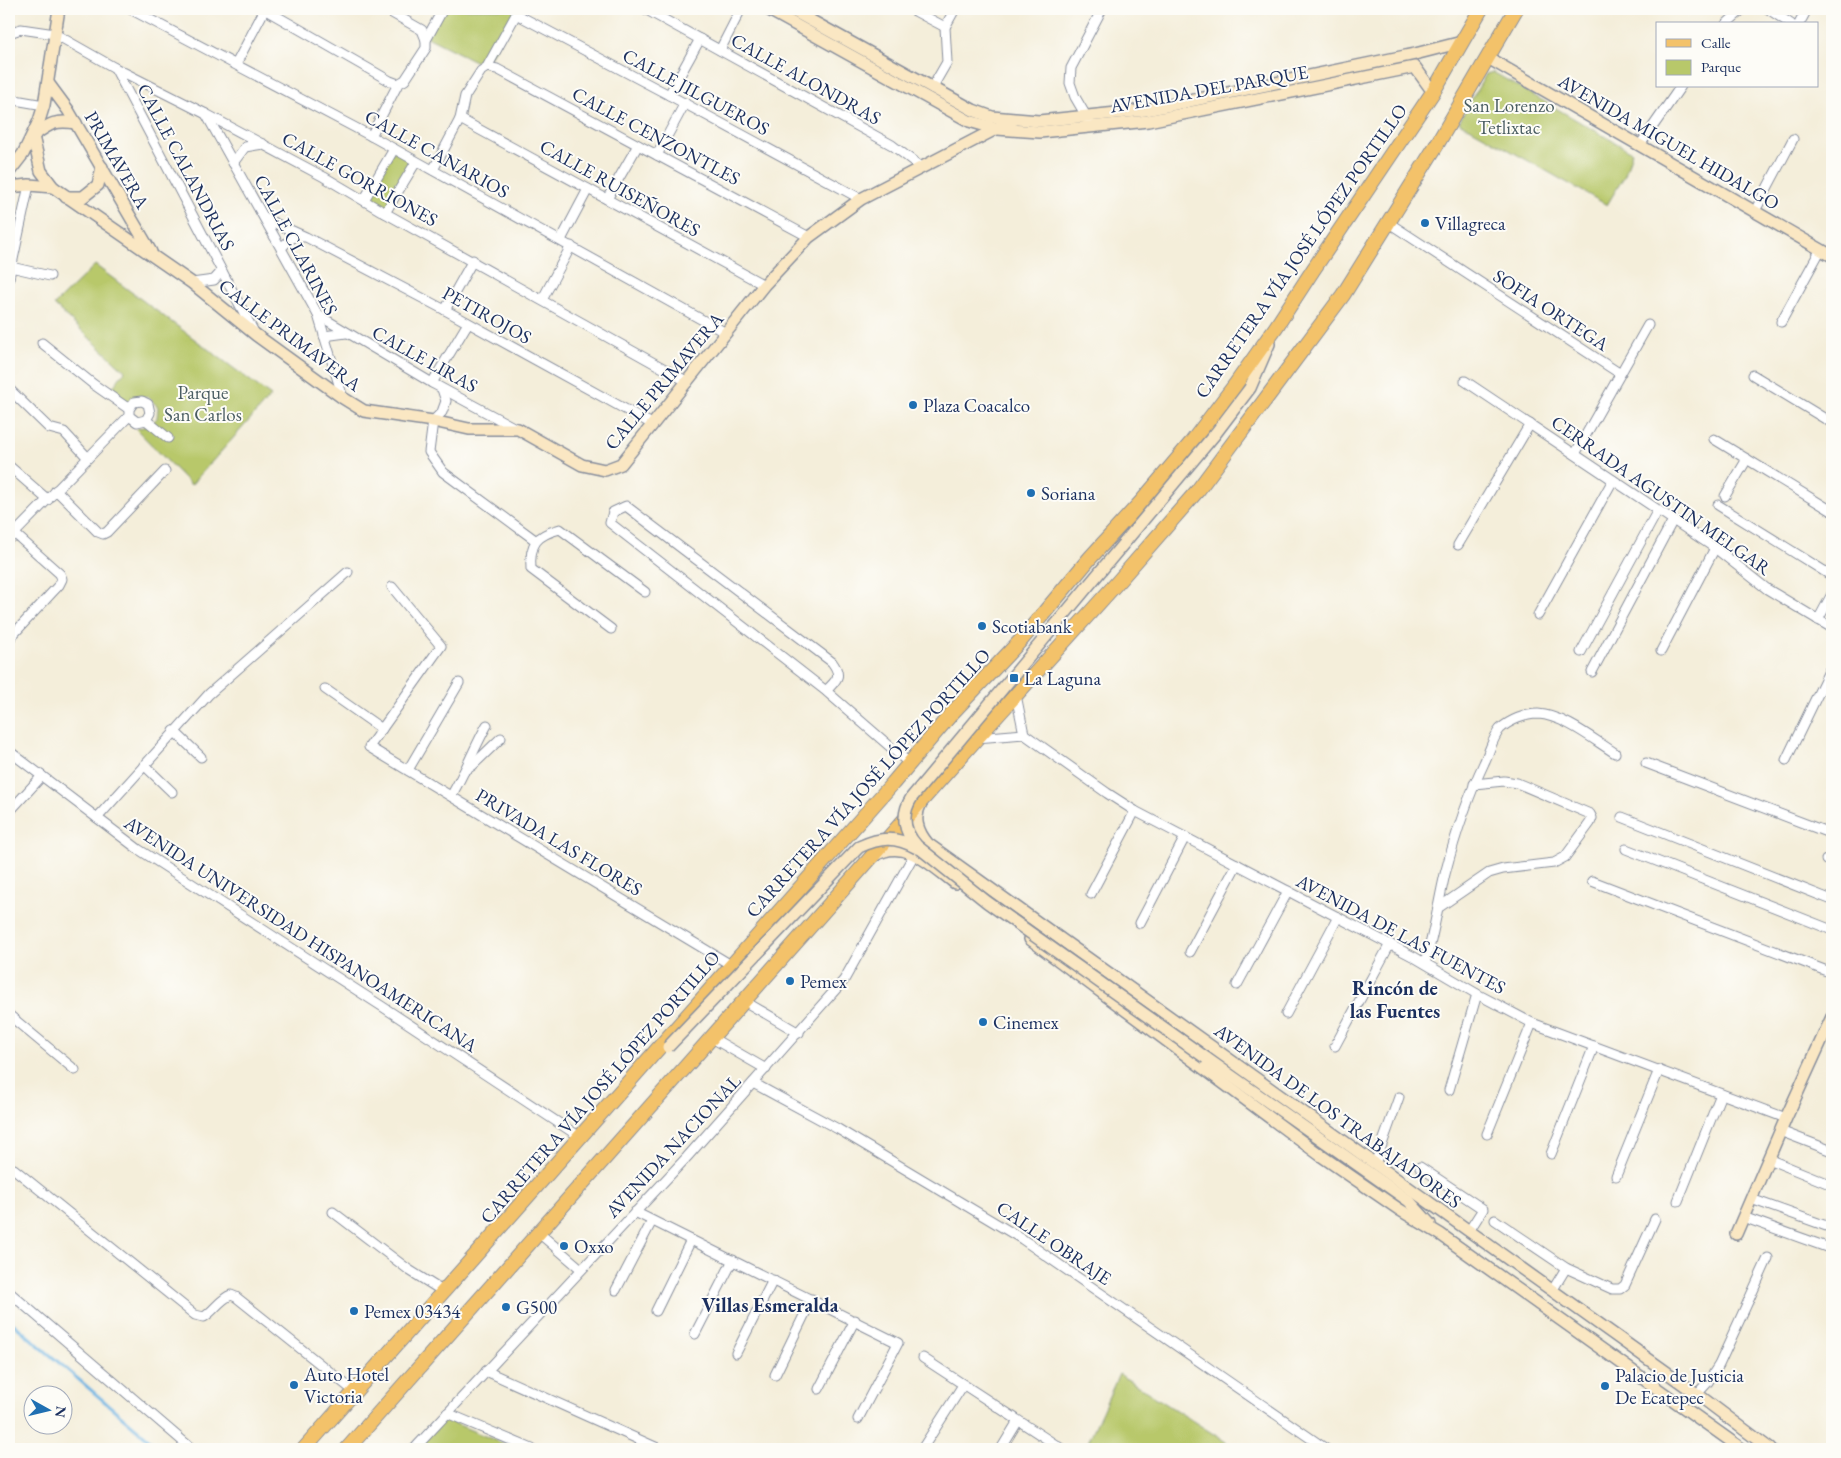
<svg xmlns="http://www.w3.org/2000/svg" width="1841" height="1458" font-family="'EB Garamond',serif">
  <style>
    .green { fill: #b8c86a; stroke: #6a7c64 }
    .lines { fill: none; stroke-linecap: round; stroke-linejoin: round }
    .stream { stroke: #6ab2e2; stroke-width: 3 }
    .street-casing { stroke: #888e9c; stroke-width: 11 }
    .secondary-casing { stroke: #888e9c; stroke-width: 14 }
    .primary-casing { stroke: #888e9c; stroke-width: 16 }
    .street { stroke: #fff; stroke-width: 9 }
    .secondary { stroke: #fae7c3; stroke-width: 11 }
    .primary { stroke: #f3c26a; stroke-width: 14 }
    .secondary-bridge-casing { stroke: #888e9c; stroke-width: 14; stroke-linecap: butt }
    .secondary-bridge { stroke: #fae7c3; stroke-width: 11 }
    .poi-dot { fill: #1f6fb2; stroke: #fdfcf7; stroke-width: 2 }
    .labels { text-anchor: middle; dominant-baseline: central; stroke-width: 4; stroke-linejoin: round; paint-order: stroke }
    .street-label { font-size: 19px; fill: #1b2f5e; stroke: #fdfcf7 }
    .park-label { font-size: 19px; fill: #4a5d62; stroke: #fdfcf7 }
    .poi-label { font-size: 19px; fill: #1b2f5e; stroke: #fdfcf7; text-anchor: start }
    .neighbourhood-label { font-size: 20px; font-weight: bold; fill: #1b2f5e; stroke: #fdfcf7 }
  </style>
  <rect width="100%" height="100%" fill="#fdfcf7"/>
  <filter id="ink" filterUnits="userSpaceOnUse"><feTurbulence type="fractalNoise" baseFrequency=".02" numOctaves="2"/><feDisplacementMap in="SourceGraphic" scale="10" xChannelSelector="R" yChannelSelector="G"/><feConvolveMatrix kernelMatrix="1 2 1 2 8 2 1 2 1" color-interpolation-filters="sRGB"/></filter>
  <filter id="wash" filterUnits="userSpaceOnUse"><feTurbulence type="fractalNoise" baseFrequency=".0096" numOctaves="4" result="noise"/><feDisplacementMap in="SourceGraphic" scale="20" xChannelSelector="R" yChannelSelector="G"/><feGaussianBlur stdDeviation="1.12" result="paint"/><feColorMatrix in="noise" values="0 0 0 0 0 0 0 0 0 0 0 0 0 0 0 0 0 1.4 0 .05"/><feComposite in="paint" operator="in"/></filter>
  <g filter="url(#wash)">
    <rect width="100%" height="100%" fill="#f4eeda"/>
    <!-- green -->
    <g class="green">
      <path d="M443,9H517L485,66L427,37Z"/>
      <path d="M1493,72L1632,152L1625,175L1607,205L1459,122L1486,74Z"/>
      <path d="M394,149L416,162L385,213L364,200Z"/>
      <path d="M95,265L271,396L191,485L136,429L150,425L157,418L158,407L148,397L136,396L129,404L112,388L125,371L54,305Z"/>
      <path d="M1119,1374L1237,1449H1085Z"/>
      <path d="M442,1418L516,1449H414Z"/>
    </g>
    <g class="lines">
      <!-- stream -->
      <path class="stream" d="M9,1320L160,1449"/>
    </g>
  </g>
  <g filter="url(#ink)">
    <g class="lines">
      <defs>
        <g id="street">
          <path d="M130,9L371,136L726,333"/>
          <path d="M264,9L390,81L398,84"/>
          <path d="M385,9L422,30L426,40"/>
          <path d="M645,9L892,145L922,168"/>
          <path d="M911,9L945,27"/>
          <path d="M1768,9L1791,24"/>
          <path d="M516,14L669,95L861,199"/>
          <path d="M1726,24L1743,9"/>
          <path d="M1799,24L1805,13V9"/>
          <path d="M9,33L21,29L55,34L115,68L206,114L324,177L385,213L688,382"/>
          <path d="M720,50L741,9"/>
          <path d="M236,64L265,9"/>
          <path d="M487,67L497,69L809,237"/>
          <path d="M115,68L254,332"/>
          <path d="M932,88L947,62L945,27L955,9"/>
          <path d="M669,95L700,39"/>
          <path d="M9,99L44,105"/>
          <path d="M206,114L318,315L343,398"/>
          <path d="M460,119L764,285"/>
          <path d="M1089,121L1075,97L1070,83L1071,68L1102,9"/>
          <path d="M371,136L398,84L405,80L426,48V40L443,9"/>
          <path d="M1640,145L1681,86"/>
          <path d="M657,155L685,103"/>
          <path d="M233,163L245,147L263,144"/>
          <path d="M433,170L460,119L465,96L481,71L487,67L518,11"/>
          <path d="M607,199L638,145"/>
          <path d="M364,200L394,149"/>
          <path d="M1755,211L1793,139"/>
          <path d="M385,213L416,162"/>
          <path d="M266,219L306,237L445,310L652,424"/>
          <path d="M1389,223L1619,373"/>
          <path d="M561,240L588,189"/>
          <path d="M282,247L293,237H303"/>
          <path d="M11,267L50,276"/>
          <path d="M9,278L29,185"/>
          <path d="M192,283L214,280L222,271"/>
          <path d="M542,300L571,246"/>
          <path d="M445,310L473,260"/>
          <path d="M318,315L432,383L517,429"/>
          <path d="M1781,322L1821,249"/>
          <path d="M324,336L346,333"/>
          <path d="M42,343L93,384L129,409"/>
          <path d="M1753,375L1832,423"/>
          <path d="M1465,381L1715,548L1767,589L1832,628"/>
          <path d="M432,383L468,323"/>
          <path d="M9,389L49,428L64,432L88,458"/>
          <path d="M442,389L446,401L442,412L433,421L429,452L443,472L535,540"/>
          <path d="M146,420L168,438"/>
          <path d="M1714,439L1832,511"/>
          <path d="M1575,454L1648,325"/>
          <path d="M9,466L48,500"/>
          <path d="M56,490L98,532L103,534L107,532L165,471"/>
          <path d="M1725,496L1747,459"/>
          <path d="M1718,505L1832,576"/>
          <path d="M9,539L129,416V409L134,402L142,401L148,404L150,413L146,420L137,422L129,416"/>
          <path d="M1458,545L1530,424"/>
          <path d="M392,587L441,646L369,747L731,965"/>
          <path d="M1538,615L1613,480"/>
          <path d="M1818,620L1832,594"/>
          <path d="M611,629L531,569C529,543 537,535 560,529L645,592"/>
          <path d="M9,639L59,585L62,579L60,574L14,533"/>
          <path d="M1661,651L1715,548"/>
          <path d="M1581,652L1658,510"/>
          <path d="M1592,672L1673,520"/>
          <path d="M325,689L382,729"/>
          <path d="M826,691L610,523L613,512L626,506L832,662C843,677 836,680 826,691L909,763"/>
          <path d="M1016,695L1024,734"/>
          <path d="M174,731L201,757"/>
          <path d="M977,738L1024,734L1107,793L1135,811L1414,957L1477,994L1532,1023L1786,1118"/>
          <path d="M9,751L138,849L383,1007L580,1137"/>
          <path d="M1786,760L1832,665"/>
          <path d="M1646,763L1832,834"/>
          <path d="M144,765L172,792"/>
          <path d="M408,770L459,683"/>
          <path d="M466,770L473,765L501,738"/>
          <path d="M451,796C465,773 474,748 487,725"/>
          <path d="M9,812L42,776"/>
          <path d="M1622,817L1832,900"/>
          <path d="M97,818L209,694L348,572"/>
          <path d="M1626,849L1832,930"/>
          <path d="M1826,860L1832,862"/>
          <path d="M1592,881L1832,973"/>
          <path d="M1091,894L1135,811"/>
          <path d="M1438,908L1489,873L1503,869L1554,863L1565,857L1590,823L1592,818L1590,814L1517,783L1504,781L1474,784"/>
          <path d="M1140,923L1185,837"/>
          <path d="M1190,952L1237,864"/>
          <path d="M1425,963C1434,934 1438,904 1445,874C1455,836 1467,799 1484,763C1489,753 1493,737 1500,729C1510,720 1525,714 1538,714C1563,715 1594,740 1615,753"/>
          <path d="M1237,985L1288,891"/>
          <path d="M744,1001L799,1033"/>
          <path d="M1286,1014L1338,917"/>
          <path d="M9,1015L75,1070"/>
          <path d="M712,1038L766,1069"/>
          <path d="M1335,1046L1390,944"/>
          <path d="M753,1083L838,1129L1022,1239L1326,1449"/>
          <path d="M1449,1090L1477,994"/>
          <path d="M1780,1131L1832,1151"/>
          <path d="M1487,1134L1532,1023"/>
          <path d="M1551,1154L1594,1046"/>
          <path d="M1768,1159L1832,1185"/>
          <path d="M1375,1164L1399,1097"/>
          <path d="M1420,1167L1483,1209L1469,1231"/>
          <path d="M14,1169L195,1315L204,1317C214,1311 220,1299 231,1295L236,1297L355,1392"/>
          <path d="M1616,1176L1659,1070"/>
          <path d="M1751,1199L1832,1228"/>
          <path d="M1678,1201L1721,1094"/>
          <path d="M333,1212L409,1270L444,1292"/>
          <path d="M635,1212L898,1343L858,1419"/>
          <path d="M1743,1217L1832,1249"/>
          <path d="M1495,1220L1566,1268L1612,1289H1620L1625,1285L1655,1219"/>
          <path d="M539,1233L581,1269"/>
          <path d="M616,1290L652,1221"/>
          <path d="M1552,1291L1566,1268"/>
          <path d="M9,1292L192,1449"/>
          <path d="M656,1311L691,1240"/>
          <path d="M695,1334L733,1260"/>
          <path d="M736,1353L773,1280"/>
          <path d="M923,1358L1062,1449"/>
          <path d="M486,1371L660,1449"/>
          <path d="M775,1375L812,1299"/>
          <path d="M819,1389L855,1320"/>
          <path d="M1697,1394L1708,1382L1719,1365L1768,1258"/>
          <path d="M447,1413L532,1449"/>
          <path d="M414,1449L687,1157L844,980L916,851"/>
          <path d="M922,1449L963,1385"/>
          <path d="M1001,1449L1018,1421"/>
        </g>
        <g id="secondary">
          <path d="M767,9L969,121L997,129L1040,132L1148,121L1415,67L1433,92"/>
          <path d="M790,9L973,110L992,117L1039,121L1146,110L1415,54L1462,42"/>
          <path d="M1488,58L1832,256"/>
          <path d="M48,83L68,110L151,252"/>
          <path d="M34,135C51,123 55,120 76,123"/>
          <path d="M33,136L41,171L53,187L192,283L256,335L343,398L364,411L433,421L469,429H518L582,465L605,470L621,464L764,285L809,237L861,199L1013,120"/>
          <path d="M9,172L23,154L39,121L44,105L59,9"/>
          <path d="M9,187L29,185L53,187"/>
          <path d="M66,197H83L98,185L102,167"/>
          <path d="M1215,434L1250,388L1269,344"/>
          <path d="M921,803C913,818 917,831 928,844L1697,1394L1770,1449"/>
          <path d="M874,856C904,836 932,866 955,883"/>
          <path d="M1030,939L1320,1155L1400,1210L1440,1234L1742,1449"/>
          <path d="M1206,1058L1409,1201L1430,1224"/>
          <path d="M1736,1234L1786,1118L1832,1017"/>
        </g>
        <g id="primary">
          <path d="M304,1449L893,783L952,713L1022,639L1090,558L1142,501L1191,443L1235,385L1276,327L1313,270L1433,92L1481,9"/>
          <path d="M347,1449L977,738L1116,584L1198,490L1343,295L1436,146L1516,9"/>
        </g>
      </defs>
      <!-- street casing -->
      <use href="#street" class="street-casing"/>
      <!-- secondary casing -->
      <use href="#secondary" class="secondary-casing"/>
      <!-- primary casing -->
      <use href="#primary" class="primary-casing"/>
      <!-- street -->
      <use href="#street" class="street"/>
      <!-- secondary -->
      <use href="#secondary" class="secondary"/>
      <!-- primary -->
      <use href="#primary" class="primary"/>
      <defs>
        <g id="secondary-bridge">
          <path d="M668,1047L859,847C881,837 895,836 917,848"/>
          <path d="M1206,1058L987,902L917,846C903,831 901,814 912,797L1215,434"/>
        </g>
      </defs>
      <!-- secondary-bridge casing -->
      <use href="#secondary-bridge" class="secondary-bridge-casing"/>
      <!-- secondary-bridge -->
      <use href="#secondary-bridge" class="secondary-bridge"/>
    </g>
  </g>
  <!-- markers -->
  <g class="poi-dot">
    <circle cx="1425" cy="223" r="5"/>
    <circle cx="913" cy="405" r="5"/>
    <circle cx="1031" cy="493" r="5"/>
    <circle cx="982" cy="626" r="5"/>
    <rect x="1009" y="673" width="10" height="10" rx="2.5"/>
    <circle cx="790" cy="981" r="5"/>
    <circle cx="983" cy="1022" r="5"/>
    <circle cx="564" cy="1246" r="5"/>
    <circle cx="506" cy="1307" r="5"/>
    <circle cx="354" cy="1311" r="5"/>
    <circle cx="294" cy="1385" r="5"/>
    <circle cx="1605" cy="1386" r="5"/>
  </g>
  <g class="labels">
    <!-- street labels -->
    <g class="street-label">
      <text transform="translate(806 79) rotate(29)">CALLE ALONDRAS</text>
      <text transform="translate(1209 89) rotate(-10)">AVENIDA DEL PARQUE</text>
      <text transform="translate(696 92) rotate(28)">CALLE JILGUEROS</text>
      <text transform="translate(656 136) rotate(28)">CALLE CENZONTLES</text>
      <text transform="translate(1669 142) rotate(30)">AVENIDA MIGUEL HIDALGO</text>
      <text transform="translate(437 154) rotate(29)">CALLE CANARIOS</text>
      <text transform="translate(117 160) rotate(60)">PRIMAVERA</text>
      <text transform="translate(186 167) rotate(62)">CALLE CALANDRIAS</text>
      <text transform="translate(360 179) rotate(29)">CALLE GORRIONES</text>
      <text transform="translate(620 188) rotate(29)">CALLE RUISEÑORES</text>
      <text transform="translate(296 245) rotate(62)">CALLE CLARINES</text>
      <text transform="translate(1301 251) rotate(-55)">CARRETERA VÍA JOSÉ LÓPEZ PORTILLO</text>
      <text transform="translate(1551 310) rotate(33)">SOFIA ORTEGA</text>
      <text transform="translate(487 315) rotate(29)">PETIROJOS</text>
      <text transform="translate(290 335) rotate(37)">CALLE PRIMAVERA</text>
      <text transform="translate(425 359) rotate(29)">CALLE LIRAS</text>
      <text transform="translate(664 381) rotate(-50)">CALLE PRIMAVERA</text>
      <text transform="translate(1661 495) rotate(35)">CERRADA AGUSTIN MELGAR</text>
      <text transform="translate(868 783) rotate(-48)">CARRETERA VÍA JOSÉ LÓPEZ PORTILLO</text>
      <text transform="translate(559 842) rotate(31)">PRIVADA LAS FLORES</text>
      <text transform="translate(301 934) rotate(33)">AVENIDA UNIVERSIDAD HISPANOAMERICANA</text>
      <text transform="translate(1401 934) rotate(28)">AVENIDA DE LAS FUENTES</text>
      <text transform="translate(600 1087) rotate(-49)">CARRETERA VÍA JOSÉ LÓPEZ PORTILLO</text>
      <text transform="translate(1338 1116) rotate(36)">AVENIDA DE LOS TRABAJADORES</text>
      <text transform="translate(673 1146) rotate(-47)">AVENIDA NACIONAL</text>
      <text transform="translate(1054 1243) rotate(34)">CALLE OBRAJE</text>
    </g>
    <!-- park labels -->
    <g class="park-label">
      <text x="1509" y="105">San Lorenzo<tspan x="1509" dy="22">Tetlixtac</tspan></text>
      <text x="203" y="392">Parque<tspan x="203" dy="22">San Carlos</tspan></text>
    </g>
    <!-- poi labels -->
    <g class="poi-label">
      <text x="1435" y="223">Villagreca</text>
      <text x="923" y="405">Plaza Coacalco</text>
      <text x="1041" y="493">Soriana</text>
      <text x="992" y="626">Scotiabank</text>
      <text x="1024" y="678">La Laguna</text>
      <text x="800" y="981">Pemex</text>
      <text x="993" y="1022">Cinemex</text>
      <text x="574" y="1246">Oxxo</text>
      <text x="516" y="1307">G500</text>
      <text x="364" y="1311">Pemex 03434</text>
      <text x="304" y="1374">Auto Hotel<tspan x="304" dy="22">Victoria</tspan></text>
      <text x="1615" y="1375">Palacio de Justicia<tspan x="1615" dy="22">De Ecatepec</tspan></text>
    </g>
    <!-- neighbourhood labels -->
    <g class="neighbourhood-label">
      <text x="1395" y="988">Rincón de<tspan x="1395" dy="23">las Fuentes</tspan></text>
      <text x="770" y="1305">Villas Esmeralda</text>
    </g>
  </g>
  <!-- margin -->
  <rect width="1841" height="1458" fill="none" stroke="#fdfcf7" stroke-width="30"/>
  <!-- legend -->
  <rect x="1656" y="22" width="162" height="65" fill="#fdfcf7" stroke="#a3aaba"/>
  <rect x="1666" y="39" width="25" height="8" fill="#f3c26a" stroke="#a3aaba"/>
  <text x="1701" y="48" font-size="15" fill="#1b2f5e">Calle</text>
  <rect x="1666" y="60" width="25" height="15" fill="#b8c86a" stroke="#a3aaba"/>
  <text x="1701" y="72" font-size="15" fill="#1b2f5e">Parque</text>
  <!-- north arrow -->
  <g transform="translate(48 1410) rotate(98)"><circle r="24" fill="#fdfcf7" stroke="#a3aaba"/>
  <path d="M0-4L9 19L0 12L-9 19Z" fill="#1f6fb2"/>
  <text y="-8" font-size="14" font-weight="bold" text-anchor="middle" fill="#1b2f5e">N</text>
  </g>
</svg>
